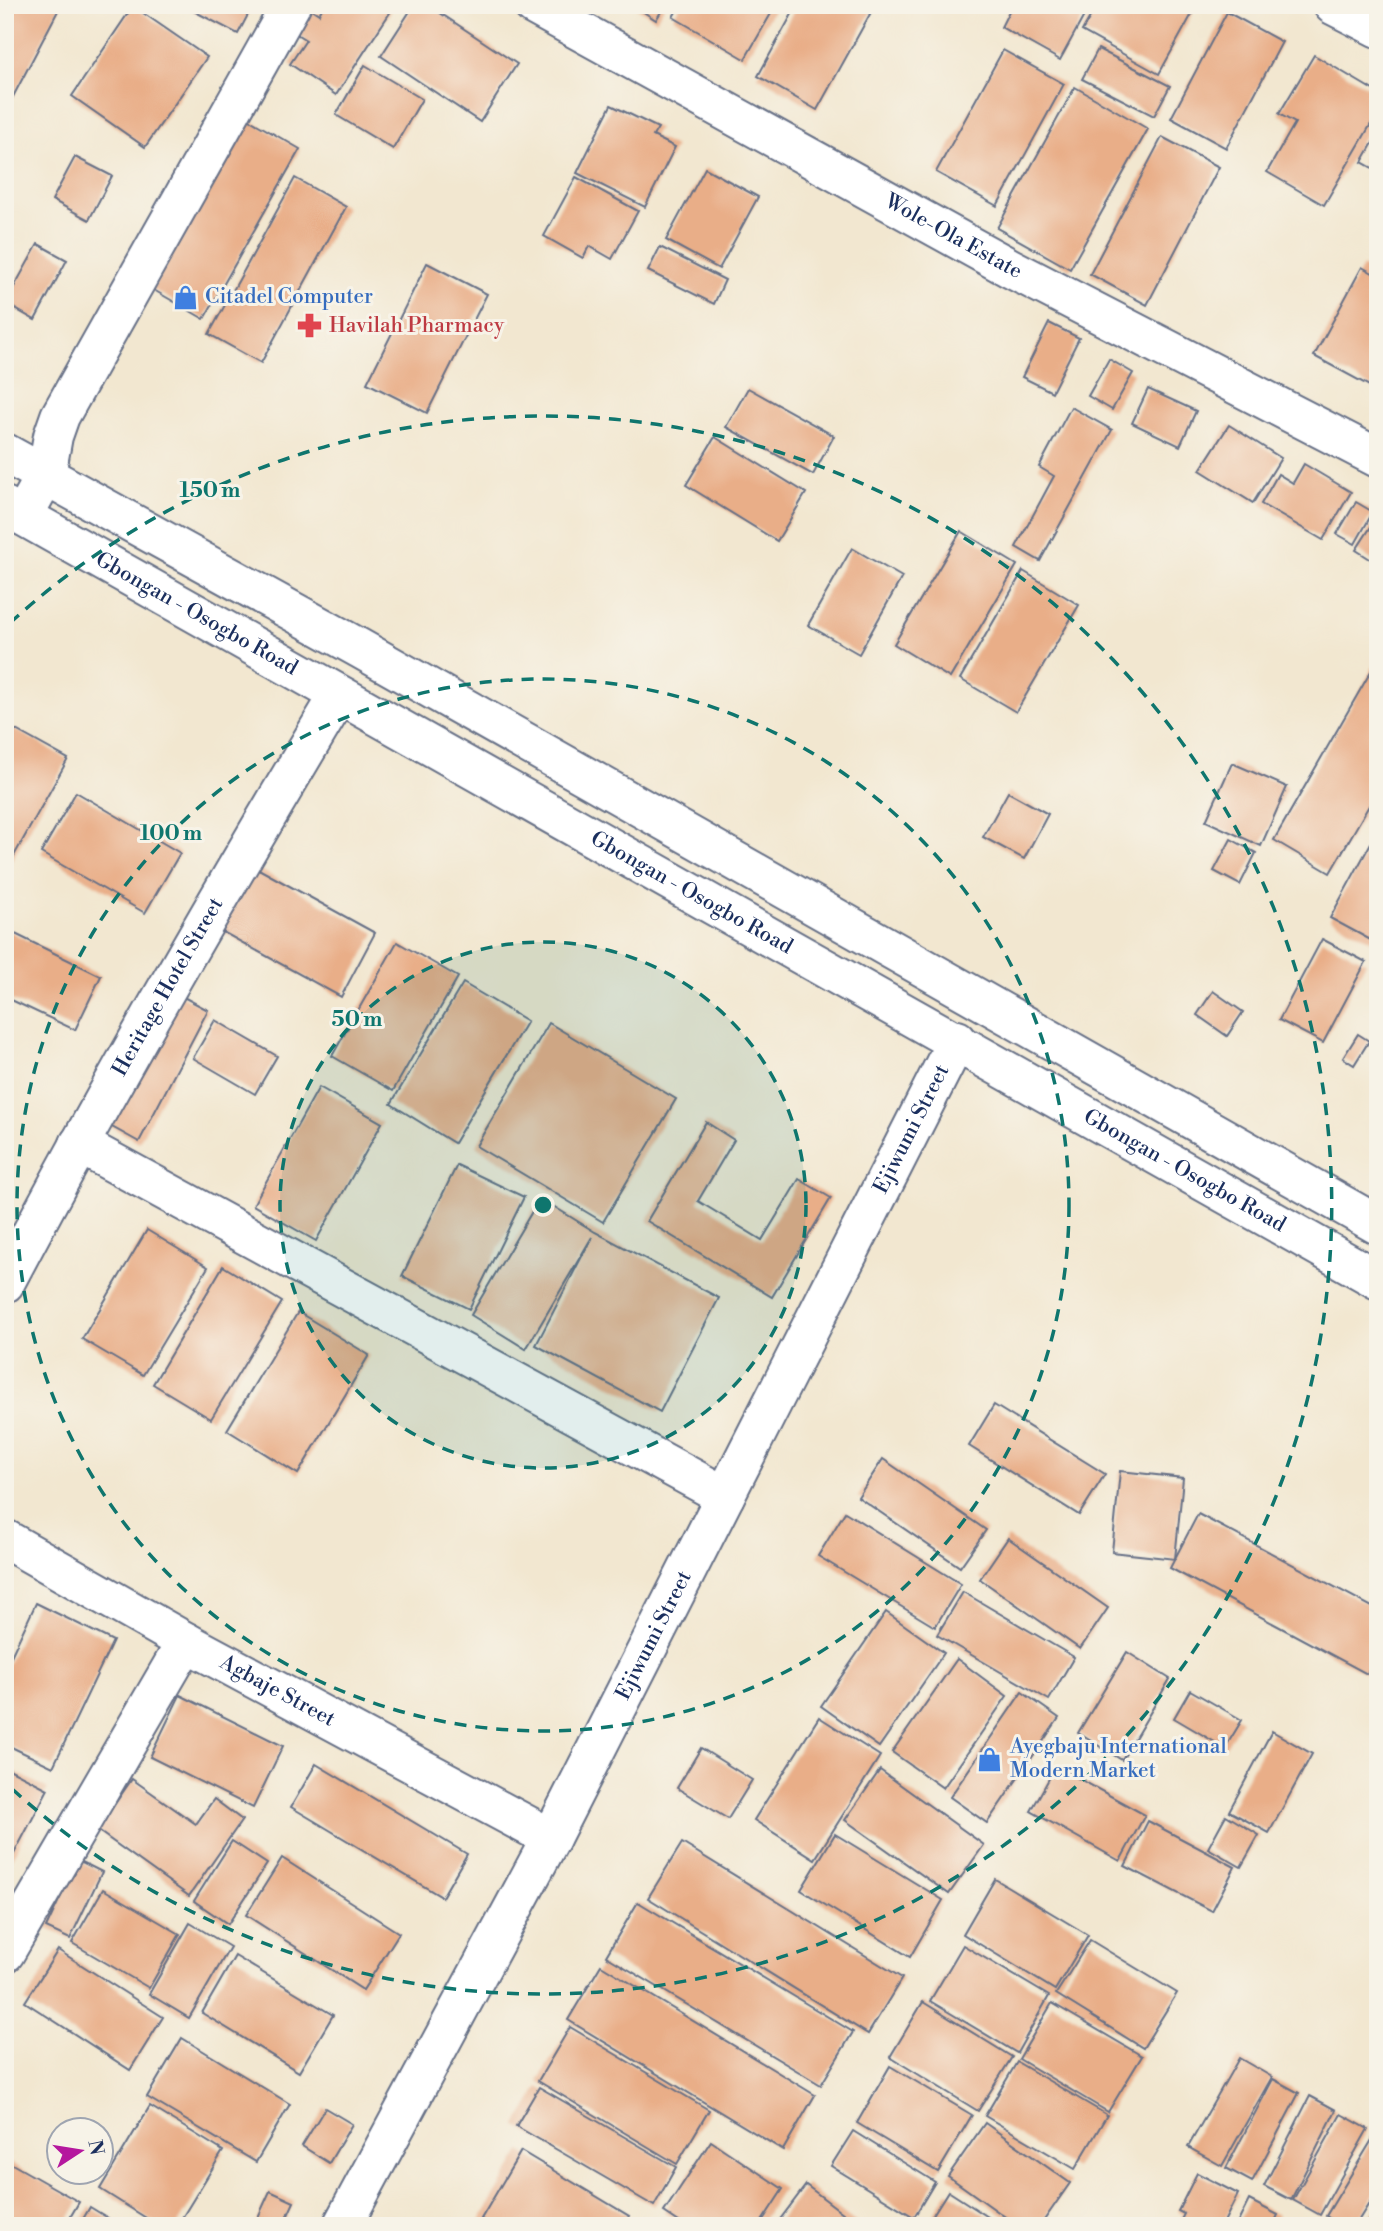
<svg xmlns="http://www.w3.org/2000/svg" width="1383" height="2231" font-family="'Libre Bodoni',serif">
  <style>
    .building { fill: #e9ae88 }
    .lines { fill: none; stroke-linecap: round; stroke-linejoin: round }
    .minor-casing { stroke: #666f86; stroke-width: 42 }
    .primary-casing { stroke: #666f86; stroke-width: 42 }
    .minor { stroke: #fff; stroke-width: 38 }
    .primary { stroke: #fff; stroke-width: 38 }
    .ring { fill: none; stroke: #0f766e; stroke-width: 3.5; stroke-dasharray: 12 9 }
    .labels { text-anchor: middle; dominant-baseline: central; stroke-width: 6; stroke-linejoin: round; paint-order: stroke }
    .street-label { font-size: 21px; fill: #1b2f5e; stroke: #f7f3e8 }
    .shop-label { font-size: 21px; fill: #366cbe; stroke: #f7f3e8; text-anchor: start }
    .health-label { font-size: 21px; fill: #be3a42; stroke: #f7f3e8; text-anchor: start }
    .centre { fill: #0f766e; stroke: #f7f3e8; stroke-width: 3.5 }
    .ring-label { font-size: 21px; text-anchor: middle; font-weight: bold; fill: #0f766e; stroke: #f7f3e8; stroke-width: 6; stroke-linejoin: round; paint-order: stroke }
  </style>
  <rect width="100%" height="100%" fill="#f7f3e8"/>
  <filter id="ink" filterUnits="userSpaceOnUse"><feTurbulence type="fractalNoise" baseFrequency=".0143" numOctaves="2"/><feDisplacementMap in="SourceGraphic" scale="14" xChannelSelector="R" yChannelSelector="G"/><feConvolveMatrix kernelMatrix="1 2 1 2 8 2 1 2 1" color-interpolation-filters="sRGB"/></filter>
  <filter id="wash" filterUnits="userSpaceOnUse"><feTurbulence type="fractalNoise" baseFrequency=".00686" numOctaves="4" result="noise"/><feDisplacementMap in="SourceGraphic" scale="28" xChannelSelector="R" yChannelSelector="G"/><feGaussianBlur stdDeviation="1.57" result="paint"/><feColorMatrix in="noise" values="0 0 0 0 0 0 0 0 0 0 0 0 0 0 0 0 0 1.4 0 .05"/><feComposite in="paint" operator="in"/></filter>
  <g filter="url(#wash)">
    <rect width="100%" height="100%" fill="#f2e7d0"/>
    <g id="blocks">
      <!-- building -->
      <g class="building">
        <path d="M5,5H61L5,112Z"/>
        <path d="M182,5H253L238,34Z"/>
        <path d="M305,5L319,14L324,5H395L336,95L290,64L306,40L287,28Z"/>
        <path d="M414,5H428L517,64L480,122L381,56Z"/>
        <path d="M633,5H665L656,20Z"/>
        <path d="M680,5H776L745,59L673,17Z"/>
        <path d="M797,5H875L817,110L758,76Z"/>
        <path d="M1012,5H1090L1060,60L1001,27Z"/>
        <path d="M1097,5H1197L1159,74L1082,31Z"/>
        <path d="M133,6L207,57L145,147L72,96Z"/>
        <path d="M1227,12L1282,42L1226,148L1171,118Z"/>
        <path d="M1098,49L1170,86L1154,116L1082,79Z"/>
        <path d="M1003,50L1064,84L997,206L936,172Z"/>
        <path d="M1314,55L1378,93V112L1324,205L1267,172L1295,123L1279,114Z"/>
        <path d="M365,65L422,99L393,149L336,115Z"/>
        <path d="M1075,87L1148,129L1070,269L997,228Z"/>
        <path d="M611,105L658,128L653,136L675,147L645,207L577,173Z"/>
        <path d="M248,119L300,149L204,319L152,289Z"/>
        <path d="M1378,134V171L1362,162Z"/>
        <path d="M1162,137L1219,167L1147,305L1090,274Z"/>
        <path d="M75,157L112,176L89,220L52,200Z"/>
        <path d="M705,168L758,197L719,269L666,240Z"/>
        <path d="M576,177L638,211L612,259L589,246L583,258L544,236Z"/>
        <path d="M295,178L346,207L261,363L209,334Z"/>
        <path d="M38,244L67,260L35,320L5,303Z"/>
        <path d="M660,247L725,280L714,304L648,271Z"/>
        <path d="M427,263L487,294L427,413L367,383Z"/>
        <path d="M1362,267L1378,276V378L1373,388L1314,356Z"/>
        <path d="M1049,323L1079,338L1052,392L1022,377Z"/>
        <path d="M1109,359L1133,373L1112,410L1088,396Z"/>
        <path d="M748,388L834,436L813,475L726,427Z"/>
        <path d="M1148,389L1196,411L1180,446L1132,423Z"/>
        <path d="M1071,407L1112,430L1040,561L1016,547L1054,476L1039,467Z"/>
        <path d="M1229,425L1281,458L1253,503L1200,470Z"/>
        <path d="M715,437L806,493L777,541L686,485Z"/>
        <path d="M1304,464L1351,492L1323,540L1261,504L1278,474L1293,483Z"/>
        <path d="M1356,502L1373,512L1355,544L1337,534Z"/>
        <path d="M1378,516V564L1356,550Z"/>
        <path d="M961,531L1017,565L950,678L894,644Z"/>
        <path d="M852,548L902,577L859,654L808,625Z"/>
        <path d="M1023,571L1079,605L1016,712L960,679Z"/>
        <path d="M1378,659V790L1330,873L1274,840Z"/>
        <path d="M5,724L68,759L5,872Z"/>
        <path d="M1232,763L1287,787L1261,846L1206,821Z"/>
        <path d="M76,792L180,853L145,913L41,853Z"/>
        <path d="M1008,792L1048,814L1024,859L983,837Z"/>
        <path d="M1378,830V944L1330,918Z"/>
        <path d="M1231,839L1256,853L1240,885L1214,871Z"/>
        <path d="M255,867L375,933L341,997L221,931Z"/>
        <path d="M5,929L101,976L75,1030L5,997Z"/>
        <path d="M1322,939L1366,962L1323,1043L1279,1020Z"/>
        <path d="M397,942L458,977L393,1091L332,1056Z"/>
        <path d="M463,983L527,1021L454,1143L391,1104Z"/>
        <path d="M172,991L208,1010L139,1142L103,1122Z"/>
        <path d="M1213,991L1243,1012L1227,1036L1197,1015Z"/>
        <path d="M215,1020L277,1056L255,1094L193,1058Z"/>
        <path d="M549,1023L676,1099L603,1222L476,1146Z"/>
        <path d="M1358,1034L1369,1041L1354,1065L1343,1058Z"/>
        <path d="M319,1087L382,1123L316,1241L253,1205Z"/>
        <path d="M706,1122L734,1140L698,1201L762,1240L799,1179L831,1198L772,1297L647,1221Z"/>
        <path d="M457,1165L524,1197L469,1309L402,1276Z"/>
        <path d="M540,1198L595,1232L719,1298L660,1412L536,1345L592,1237L526,1349L471,1315Z"/>
        <path d="M147,1230L208,1267L143,1375L82,1339Z"/>
        <path d="M223,1266L282,1302L211,1419L153,1384Z"/>
        <path d="M298,1312L369,1355L298,1474L227,1430Z"/>
        <path d="M994,1405L1105,1474L1079,1515L969,1446Z"/>
        <path d="M883,1459L986,1530L960,1567L858,1497Z"/>
        <path d="M1120,1471L1183,1478L1175,1559L1112,1552Z"/>
        <path d="M845,1512L961,1584L935,1627L818,1556Z"/>
        <path d="M1198,1514L1378,1610V1654L1367,1674L1170,1568Z"/>
        <path d="M1008,1538L1108,1608L1080,1649L980,1579Z"/>
        <path d="M963,1592L1074,1657L1049,1700L937,1635Z"/>
        <path d="M36,1603L113,1641L53,1767L5,1744V1669Z"/>
        <path d="M886,1612L944,1653L879,1747L821,1706Z"/>
        <path d="M1127,1652L1170,1679L1122,1760L1078,1733Z"/>
        <path d="M957,1659L1007,1696L943,1788L892,1752Z"/>
        <path d="M1190,1690L1242,1720L1225,1748L1174,1718Z"/>
        <path d="M1022,1692L1059,1718L987,1823L950,1797Z"/>
        <path d="M180,1695L283,1746L253,1808L150,1757Z"/>
        <path d="M819,1717L880,1756L815,1859L754,1820Z"/>
        <path d="M1272,1731L1312,1754L1269,1833L1229,1811Z"/>
        <path d="M701,1748L752,1780L728,1819L677,1788Z"/>
        <path d="M316,1764L467,1854L442,1897L291,1807Z"/>
        <path d="M1056,1766L1145,1815L1120,1861L1031,1811Z"/>
        <path d="M5,1767L48,1789L5,1871Z"/>
        <path d="M880,1770L984,1845L949,1894L845,1820Z"/>
        <path d="M132,1779L196,1824L214,1799L242,1820L189,1896L97,1830Z"/>
        <path d="M1226,1815L1259,1835L1241,1867L1208,1848Z"/>
        <path d="M1148,1821L1235,1867L1212,1911L1125,1866Z"/>
        <path d="M835,1834L943,1900L910,1957L801,1890Z"/>
        <path d="M232,1841L267,1864L228,1924L194,1901Z"/>
        <path d="M682,1843L902,1978L868,2034L648,1898Z"/>
        <path d="M282,1858L399,1933L363,1990L246,1915Z"/>
        <path d="M78,1860L102,1872L70,1939L46,1928Z"/>
        <path d="M995,1879L1088,1935L1055,1990L963,1934Z"/>
        <path d="M103,1889L180,1934L149,1988L72,1943Z"/>
        <path d="M638,1902L853,2032L821,2085L606,1956Z"/>
        <path d="M190,1923L230,1947L189,2018L149,1994Z"/>
        <path d="M1090,1940L1177,1993L1143,2048L1056,1994Z"/>
        <path d="M963,1945L1049,1996L1017,2053L930,2001Z"/>
        <path d="M58,1950L163,2017L130,2070L25,2002Z"/>
        <path d="M235,1956L333,2015L299,2072L202,2013Z"/>
        <path d="M601,1965L815,2095L783,2150L568,2020Z"/>
        <path d="M923,2002L1012,2057L978,2111L890,2057Z"/>
        <path d="M1052,2003L1142,2056L1108,2112L1019,2059Z"/>
        <path d="M570,2027L709,2110L677,2164L538,2081Z"/>
        <path d="M182,2038L290,2104L256,2162L147,2097Z"/>
        <path d="M1239,2058L1272,2077L1222,2166L1188,2147Z"/>
        <path d="M1017,2062L1107,2115L1075,2169L985,2116Z"/>
        <path d="M890,2066L972,2115L938,2172L857,2123Z"/>
        <path d="M1273,2079L1299,2093L1252,2182L1226,2168Z"/>
        <path d="M539,2087L676,2167L654,2206L516,2126Z"/>
        <path d="M1310,2096L1336,2110L1291,2200L1264,2186Z"/>
        <path d="M150,2106L223,2151L177,2226H159L100,2189Z"/>
        <path d="M325,2108L352,2124L329,2163L302,2146Z"/>
        <path d="M1341,2114L1368,2129L1320,2215L1293,2200Z"/>
        <path d="M985,2123L1070,2183L1040,2226H1018L948,2176Z"/>
        <path d="M1378,2130V2189L1355,2226H1342L1326,2216Z"/>
        <path d="M853,2131L935,2182L914,2217L831,2166Z"/>
        <path d="M711,2141L783,2189L759,2226H685L664,2212Z"/>
        <path d="M521,2151L629,2216L624,2226H493L481,2219Z"/>
        <path d="M5,2160L79,2202L65,2226H5Z"/>
        <path d="M1197,2173L1238,2194L1222,2226H1178L1184,2214L1178,2211Z"/>
        <path d="M806,2185L860,2226H775Z"/>
        <path d="M270,2191L294,2202L283,2226H254Z"/>
        <path d="M948,2191L1002,2226H926Z"/>
        <path d="M1249,2200L1278,2215L1273,2226H1236Z"/>
        <path d="M1378,2205V2226H1365Z"/>
        <path d="M90,2207L121,2226H79Z"/>
      </g>
    </g>
  </g>
  <g filter="url(#ink)">
    <use href="#blocks" fill-opacity="0" stroke="#666f86" stroke-width="2"/>
    <g class="lines">
      <defs>
        <g id="minor">
          <path id="s1" d="M533,5L1010,268L1378,458"/>
          <path d="M1333,5L1378,28"/>
          <path d="M23,516L46,475L53,436L60,416L291,5"/>
          <path d="M79,1144L725,1496"/>
          <path id="s2" d="M5,1283C110,1083 223,889 339,695"/>
          <path id="s3" d="M5,1539L186,1642L551,1838"/>
          <path d="M5,1953L186,1642"/>
          <path id="s4" d="M342,2226L551,1838L957,1040"/>
        </g>
        <g id="primary">
          <path d="M5,453L359,648L1378,1225"/>
          <path id="s5" d="M5,506L1378,1280"/>
        </g>
      </defs>
      <!-- minor casing -->
      <use href="#minor" class="minor-casing"/>
      <!-- primary casing -->
      <use href="#primary" class="primary-casing"/>
      <!-- minor -->
      <use href="#minor" class="minor"/>
      <!-- primary -->
      <use href="#primary" class="primary"/>
    </g>
  </g>
  <!-- distance rings -->
  <circle cx="543" cy="1205" r="263" fill="#0f766e" fill-opacity=".12"/>
  <g class="ring">
    <circle cx="543" cy="1205" r="263"/>
    <circle cx="543" cy="1205" r="526"/>
    <path d="M10 623A789 789 0 1 1 10 1787"/>
  </g>
  <!-- icons -->
  <defs>
    <symbol id="shop-bare" viewBox="-9 -9 18 18"><path d="M-5-2.5h2.3a2.7 3.5 0 0 1 5.4 0H5L5.5 6h-11ZM-1.5-2.5h3a1.5 2.3 0 0 0-3 0Z" fill="#3f7fe0" stroke="#f7f3e8" stroke-width="2.5" paint-order="stroke"/></symbol>
    <symbol id="pharmacy-bare" viewBox="-9 -9 18 18"><path d="M-2-6h4v4h4v4h-4v4h-4v-4h-4v-4h4Z" fill="#e0444e" stroke="#f7f3e8" stroke-width="2.5" paint-order="stroke"/></symbol>
  </defs>
  <g fill-rule="evenodd">
    <use href="#shop-bare" x="168" y="280" width="35" height="35"/>
    <use href="#pharmacy-bare" x="292" y="308" width="35" height="35"/>
    <use href="#shop-bare" x="972" y="1742" width="35" height="35"/>
  </g>
  <g class="labels">
    <!-- street labels -->
    <g class="street-label">
      <text stroke="none"><textPath href="#s1" startOffset="480">Wole-Ola Estate</textPath></text>
      <text stroke="none"><textPath href="#s5" startOffset="220">Gbongan - Osogbo Road</textPath></text>
      <text stroke="none"><textPath href="#s5" startOffset="788">Gbongan - Osogbo Road</textPath></text>
      <text stroke="none"><textPath href="#s2" startOffset="338">Heritage Hotel Street</textPath></text>
      <text stroke="none"><textPath href="#s4" startOffset="1236">Ejiwumi Street</textPath></text>
      <text stroke="none"><textPath href="#s5" startOffset="1354">Gbongan - Osogbo Road</textPath></text>
      <text stroke="none"><textPath href="#s4" startOffset="668">Ejiwumi Street</textPath></text>
      <text stroke="none"><textPath href="#s3" startOffset="312">Agbaje Street</textPath></text>
    </g>
    <!-- shop labels -->
    <g class="shop-label">
      <text x="205" y="297">Citadel Computer</text>
      <text x="1010" y="1747">Ayegbaju International<tspan x="1010" dy="24">Modern Market</tspan></text>
    </g>
    <!-- health labels -->
    <g class="health-label">
      <text x="329" y="326">Havilah Pharmacy</text>
    </g>
  </g>
  <circle cx="543" cy="1205" r="10" class="centre"/>
  <g class="ring-label">
    <text x="210" y="497">150 m</text>
    <text x="171" y="840">100 m</text>
    <text x="357" y="1026">50 m</text>
  </g>
  <!-- margin -->
  <rect width="1383" height="2231" fill="none" stroke="#f7f3e8" stroke-width="28"/>
  <!-- north arrow -->
  <g transform="translate(80 2151) rotate(78)"><circle r="33" fill="#f7f3e8" stroke="#9fa5b1" stroke-width="2"/>
  <path d="M0-5L12 26L0 18L-12 26Z" fill="#b5179e"/>
  <text y="-10" font-size="19" font-weight="bold" text-anchor="middle" fill="#1b2f5e">N</text>
  </g>
</svg>
